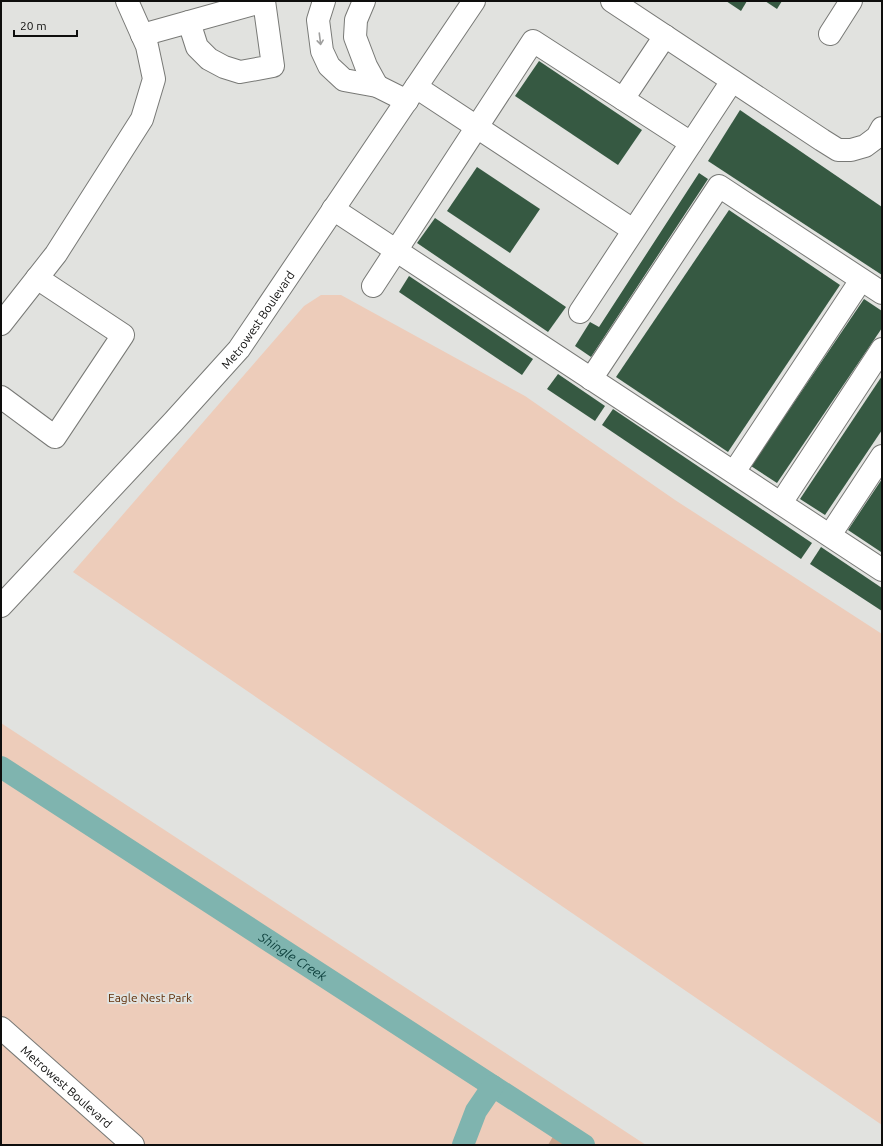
<svg xmlns="http://www.w3.org/2000/svg" width="883" height="1146" font-family="Ubuntu,sans-serif">
  <style>
    .green { fill: #edccba }
    .forest { fill: #caa48d }
    .lines { fill: none; stroke-linecap: round; stroke-linejoin: round }
    .canal { stroke: #7fb4af; stroke-width: 22 }
    .building { fill: #365942 }
    .minor-casing { stroke: #787976; stroke-width: 24 }
    .minor { stroke: #fff; stroke-width: 22 }
    .oneway { stroke: #9f9f9e }
    .labels { text-anchor: middle; dominant-baseline: central; stroke-width: 4; stroke-linejoin: round; paint-order: stroke }
    .street-label { font-size: 12px; fill: #0e0e0d; stroke: #e1e2df }
    .park-label { font-size: 12px; fill: #602f09; stroke: #e1e2df }
    .water-label { font-size: 13px; font-style: italic; fill: #093c39; stroke: #e1e2df }
  </style>
  <rect width="100%" height="100%" fill="#e1e2df"/>
  <!-- green -->
  <g class="green">
    <path d="M321,295H341L525,396L675,500L882,634V1125L73,572L304,306Z"/>
    <path d="M1,723L646,1145H1Z"/>
  </g>
  <!-- forest -->
  <path class="forest" d="M558,1128L584,1145H548Z"/>
  <g class="lines">
    <!-- canal -->
    <g class="canal">
      <path id="s1" d="M1,767L584,1145"/>
      <path d="M463,1145L476,1111L493,1086"/>
    </g>
  </g>
  <!-- building -->
  <g class="building">
    <path d="M726,1H747L741,11Z"/>
    <path d="M765,1H782L777,9Z"/>
    <path d="M539,61L642,130L618,165L515,96Z"/>
    <path d="M740,110L882,207V275L708,161Z"/>
    <path d="M477,167L540,209L510,253L447,211Z"/>
    <path d="M699,173L708,179L591,357L575,346L590,322L599,327Z"/>
    <path d="M729,210L840,285L728,452L616,377Z"/>
    <path d="M435,218L566,307L548,332L417,243Z"/>
    <path d="M409,276L533,359L522,375L399,292Z"/>
    <path d="M864,299L882,311V328L777,483L751,466Z"/>
    <path d="M558,374L605,406L595,421L547,389Z"/>
    <path d="M882,376V430L825,515L800,499Z"/>
    <path d="M613,409L812,543L801,559L602,425Z"/>
    <path d="M882,479V550L881,552L848,530Z"/>
    <path d="M821,547L882,588V611L810,564Z"/>
  </g>
  <g class="lines">
    <defs>
      <g id="minor">
        <path d="M324,1L318,20L322,51L329,66L344,80L377,86L407,101"/>
        <path d="M364,1L356,20L355,37L366,66L377,86"/>
        <path d="M612,1L822,140L838,150H851L865,146L877,137L882,128"/>
        <path d="M189,22L197,47L209,59L224,67L240,72L273,66L264,1"/>
        <path d="M830,34L851,1"/>
        <path d="M142,35L264,1"/>
        <path d="M416,87L633,230"/>
        <path d="M623,99L665,36"/>
        <path d="M333,209L882,570"/>
        <path d="M373,286L533,41L691,143"/>
        <path d="M580,312L732,81"/>
        <path d="M1,324L56,254L142,119L154,79L147,46L127,1"/>
        <path d="M591,379L719,186L882,293"/>
        <path d="M1,397L55,437L123,335L37,278"/>
        <path d="M734,472L861,280"/>
        <path d="M781,503L882,349"/>
        <path d="M830,535L882,456"/>
        <path id="s2" d="M1,606L174,421L239,349L474,1"/>
        <path id="s3" d="M1,1028L133,1145"/>
      </g>
    </defs>
    <!-- minor casing -->
    <use href="#minor" class="minor-casing"/>
    <!-- minor -->
    <use href="#minor" class="minor"/>
  </g>
  <!-- one-way arrows -->
  <defs><path id="oneway-shaft" d="M-6 0H5M1.5-3L5.5 0L1.5 3" fill="none" stroke-width="1.6" stroke-linecap="round" stroke-linejoin="round"/></defs>
  <use class="oneway" href="#oneway-shaft" transform="translate(320 39) rotate(83)"/>
  <g class="labels">
    <!-- street labels -->
    <g class="street-label">
      <text stroke="none"><textPath href="#s2" startOffset="385">Metrowest Boulevard</textPath></text>
      <text stroke="none"><textPath href="#s3" startOffset="88">Metrowest Boulevard</textPath></text>
    </g>
    <!-- park labels -->
    <g class="park-label">
      <text x="150" y="997">Eagle Nest Park</text>
    </g>
    <!-- water labels -->
    <g class="water-label">
      <text stroke="none"><textPath href="#s1" startOffset="348">Shingle Creek</textPath></text>
    </g>
  </g>
  <!-- border -->
  <rect width="883" height="1146" fill="none" stroke="#0e0e0d" stroke-width="4"/>
  <!-- scale -->
  <path d="M14 30v6h63v-6" fill="none" stroke="#0e0e0d" stroke-width="2"/>
  <text x="20" y="30" font-size="12" fill="#0e0e0d" stroke="#e1e2df" stroke-width="3" paint-order="stroke">20 m</text>
</svg>
